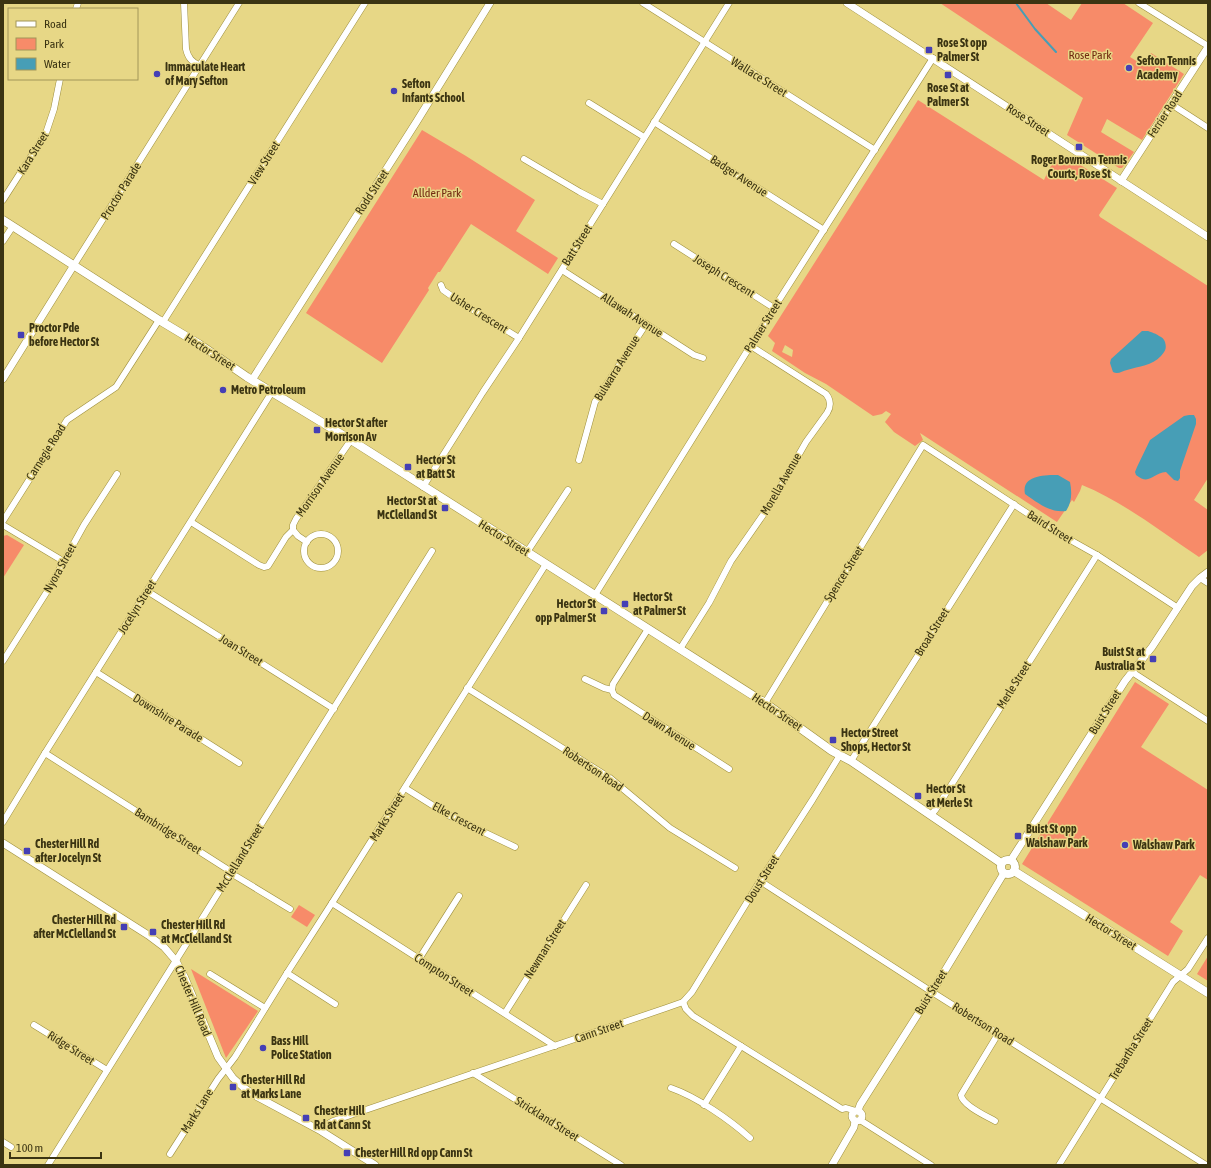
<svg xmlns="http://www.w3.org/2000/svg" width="1211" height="1168" font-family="'Asap Condensed',sans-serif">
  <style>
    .green { fill: #f78b69; fill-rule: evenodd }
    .water { fill: #479eb6 }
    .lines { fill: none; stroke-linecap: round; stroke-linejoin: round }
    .stream { stroke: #479eb6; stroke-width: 2 }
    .minor-casing { stroke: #9e8f3d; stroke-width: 7 }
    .tertiary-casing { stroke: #9e8f3d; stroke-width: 8 }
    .secondary-casing { stroke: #9e8f3d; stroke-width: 9 }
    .minor { stroke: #fff; stroke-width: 6 }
    .tertiary { stroke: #fff; stroke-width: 7 }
    .secondary { stroke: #fff; stroke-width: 8 }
    .poi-dot { fill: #453fb5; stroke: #e7d786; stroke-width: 1.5 }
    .labels { text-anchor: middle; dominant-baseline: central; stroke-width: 3; stroke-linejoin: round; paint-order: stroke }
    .poi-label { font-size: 12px; font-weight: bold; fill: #3b3412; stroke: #e7d786; text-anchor: start }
    .park-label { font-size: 12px; fill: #722a11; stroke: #e7d786 }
    .street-label { font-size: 12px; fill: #3b3412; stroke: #e7d786 }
  </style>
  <rect width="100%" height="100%" fill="#e7d786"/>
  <!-- green -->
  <g class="green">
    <path d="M940,3H1046L1071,20L1082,3H1123L1153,23L1130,57L1143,65L1151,53L1184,74L1142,140L1107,119L1101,132L1134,152L1122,168H1119L1067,135L1083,98Z"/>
    <path d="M918,100L1044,180L1049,169L1059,154L1065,157L1066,156L1117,188L1099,215L1100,217L1208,286V478L1194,500L1208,510V550L1199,557C1161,532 1124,502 1082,485L1080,491L1074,502L1072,500L1057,522L920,433L923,440L915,446L894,432L885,422L891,414L886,411L882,414L873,416L826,384L805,373L772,351L775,343L768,336ZM785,345L793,350L792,357L782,352Z"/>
    <path d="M422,130L466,156L535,200L516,231L558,258L548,274L471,224L440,272H438L428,288L429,290L382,363L306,313Z"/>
    <path d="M7,535L24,545L3,578V536Z"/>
    <path d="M1135,682L1169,704L1141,747L1208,790V880L1200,875L1170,922L1183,931L1168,956L1022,864Z"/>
    <path d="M299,905L315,915L307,927L291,917Z"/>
    <path d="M1208,956V981L1197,974Z"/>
    <path d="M191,969L258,1011L226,1058Z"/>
  </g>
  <!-- water -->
  <g class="water">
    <path d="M1142,331C1144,331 1146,331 1148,331C1151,332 1157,334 1159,336C1162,337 1164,339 1165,342C1167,349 1165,351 1161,356C1152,366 1139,366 1127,370C1122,371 1118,375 1113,372L1110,363L1111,359Z"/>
    <path d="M1189,415H1194L1196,419V424L1180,471V478L1178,481L1174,480L1166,472C1152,473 1150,486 1136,475L1135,472L1137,467L1150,440L1184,416Z"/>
    <path d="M1058,475L1070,482C1072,492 1072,502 1066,511C1050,513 1038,503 1025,494C1021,475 1045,475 1058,475Z"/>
  </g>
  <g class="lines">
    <!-- stream -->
    <path class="stream" d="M1016,3L1035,29L1056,52"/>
    <defs>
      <g id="minor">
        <path d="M184,3L186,49C188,58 192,62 200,66"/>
        <path d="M643,3L875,150"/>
        <path d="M1139,3L1208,46"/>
        <path d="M76,9L78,3"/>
        <path d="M589,103L644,137"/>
        <path d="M1171,104L1208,128"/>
        <path d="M654,122L824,230"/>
        <path d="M524,159L580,192L603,204"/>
        <path d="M3,200L46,133L54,109L60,79"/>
        <path d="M3,241L13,226"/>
        <path d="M674,244L774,308"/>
        <path d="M74,265L239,3"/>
        <path d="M562,270L694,355L703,358"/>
        <path d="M441,285L443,290L460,302L519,338"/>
        <path d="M163,322L365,3"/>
        <path d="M579,460L595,402L646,324"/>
        <path d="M423,487L483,392L519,338L729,3"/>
        <path d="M3,521L67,420L116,387L159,320"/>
        <path d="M191,522L259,565L264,567L268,566L286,537L293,530V525L296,519L351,440"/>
        <path d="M3,525L63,561"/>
        <path d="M293,530L298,536L307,542"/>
        <circle cx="321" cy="551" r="17"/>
        <path d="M527,552L568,490"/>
        <path d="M1200,578L1208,583"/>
        <path d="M147,591L334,709"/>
        <path d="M595,595L774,308L933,58"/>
        <path d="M648,629L613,684L612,690L614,695L729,769"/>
        <path d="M680,649L709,603L731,561L770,505L806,442L827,413C831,407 831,400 826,394L751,346"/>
        <path d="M3,661L48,590L84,525L117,474"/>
        <path d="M96,672L239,763"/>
        <path d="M1132,672L1208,721"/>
        <path d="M585,679L604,688L612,690"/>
        <path d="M467,688L610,778L670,828L735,868"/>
        <path d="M765,703L923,445L1056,532L1097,555L1178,608"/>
        <path d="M45,753L227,869L234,875L290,909"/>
        <path d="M851,761L1014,504"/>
        <path d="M405,788L448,815L515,847"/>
        <path d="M931,815L936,809L1097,555"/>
        <path d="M3,822L45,753L272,392"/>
        <path d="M760,881L932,992L1206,1165"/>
        <path d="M332,903L555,1046"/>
        <path d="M419,959L459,896"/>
        <path d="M287,973L335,1004"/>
        <path d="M210,974L265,1008"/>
        <path d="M683,1002L686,1009L693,1016L842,1109L846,1108L856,1111"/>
        <path d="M505,1013L586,885"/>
        <path d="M34,1025L107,1070"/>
        <path d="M473,1073L621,1165"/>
        <path d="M671,1088C697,1097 730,1120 750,1138"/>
        <path d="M704,1105L741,1046"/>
        <path d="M860,1120L931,1165"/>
        <path d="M995,1121C986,1116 962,1105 961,1095L998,1034"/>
        <path d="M321,1131L326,1125L333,1121L666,1008L683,1002L692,992L760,881L813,799L840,755"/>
        <path d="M3,1142L11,1147"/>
        <path d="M170,1154L218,1079L235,1057L287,973L332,903L546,564"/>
        <path d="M48,1165L432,551"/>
        <path d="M1059,1165L1173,982L1188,969L1208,938"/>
      </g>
      <g id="tertiary">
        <path d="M847,3L1208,237"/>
        <path d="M1121,181L1208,47"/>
        <path d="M3,379L74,265"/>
        <path d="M252,380L417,121L490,3"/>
        <path d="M3,843L148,935L164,947L176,961L185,978L218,1057L233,1078L243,1087L254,1095L321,1131L375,1165"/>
        <path d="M1011,860L1125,681L1152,647L1192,586L1200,578L1208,572"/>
        <path d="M858,1111L860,1105L932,992L1004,873"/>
        <circle cx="857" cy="1116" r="5"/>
        <path d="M832,1165L854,1127L855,1121"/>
      </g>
      <g id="secondary">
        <path d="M3,220L159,320L199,344L247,377L351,440L765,703L832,751L851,761L1001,863"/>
        <circle cx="1008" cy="867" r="7"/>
        <path d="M1014,871L1208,993"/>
      </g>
    </defs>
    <!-- minor casing -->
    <use href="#minor" class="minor-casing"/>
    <!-- tertiary casing -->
    <use href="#tertiary" class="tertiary-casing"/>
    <!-- secondary casing -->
    <use href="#secondary" class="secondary-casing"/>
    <!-- minor -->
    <use href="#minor" class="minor"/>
    <!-- tertiary -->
    <use href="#tertiary" class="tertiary"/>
    <!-- secondary -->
    <use href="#secondary" class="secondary"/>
  </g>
  <!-- markers -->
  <g class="poi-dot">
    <rect x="925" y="46" width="8" height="8" rx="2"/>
    <circle cx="1129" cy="68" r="4"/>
    <circle cx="157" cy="74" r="4"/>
    <rect x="944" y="71" width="8" height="8" rx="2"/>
    <circle cx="394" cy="91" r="4"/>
    <rect x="1075" y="143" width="8" height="8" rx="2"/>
    <rect x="17" y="331" width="8" height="8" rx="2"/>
    <circle cx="223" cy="390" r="4"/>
    <rect x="313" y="426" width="8" height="8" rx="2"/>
    <rect x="404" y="463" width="8" height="8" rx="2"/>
    <rect x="441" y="504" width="8" height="8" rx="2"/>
    <rect x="621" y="600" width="8" height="8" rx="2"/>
    <rect x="600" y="607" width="8" height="8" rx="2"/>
    <rect x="1149" y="655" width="8" height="8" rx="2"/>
    <rect x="829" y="736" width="8" height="8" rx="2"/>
    <rect x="914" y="792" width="8" height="8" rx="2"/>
    <rect x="1014" y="832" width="8" height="8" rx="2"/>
    <circle cx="1125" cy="845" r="4"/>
    <rect x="23" y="847" width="8" height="8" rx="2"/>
    <rect x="120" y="923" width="8" height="8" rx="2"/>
    <rect x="149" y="928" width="8" height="8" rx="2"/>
    <circle cx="263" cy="1048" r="4"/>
    <rect x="229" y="1083" width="8" height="8" rx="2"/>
    <rect x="302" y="1114" width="8" height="8" rx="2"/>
    <rect x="343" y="1149" width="8" height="8" rx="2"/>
  </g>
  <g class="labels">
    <!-- poi labels -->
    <g class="poi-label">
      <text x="937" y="43">Rose St opp<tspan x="937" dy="14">Palmer St</tspan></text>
      <text x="1137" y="61">Sefton Tennis<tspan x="1137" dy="14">Academy</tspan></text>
      <text x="165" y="67">Immaculate Heart<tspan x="165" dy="14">of Mary Sefton</tspan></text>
      <text x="402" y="84">Sefton<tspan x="402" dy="14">Infants School</tspan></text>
      <text x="948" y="88" text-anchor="middle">Rose St at<tspan x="948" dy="14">Palmer St</tspan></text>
      <text x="1079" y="160" text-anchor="middle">Roger Bowman Tennis<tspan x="1079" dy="14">Courts, Rose St</tspan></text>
      <text x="29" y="328">Proctor Pde<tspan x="29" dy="14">before Hector St</tspan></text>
      <text x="231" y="390">Metro Petroleum</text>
      <text x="325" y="423">Hector St after<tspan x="325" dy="14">Morrison Av</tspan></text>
      <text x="416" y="460">Hector St<tspan x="416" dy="14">at Batt St</tspan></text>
      <text x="437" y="501" text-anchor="end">Hector St at<tspan x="437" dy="14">McClelland St</tspan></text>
      <text x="633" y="597">Hector St<tspan x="633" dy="14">at Palmer St</tspan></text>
      <text x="596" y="604" text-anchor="end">Hector St<tspan x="596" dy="14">opp Palmer St</tspan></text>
      <text x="1145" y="652" text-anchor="end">Buist St at<tspan x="1145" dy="14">Australia St</tspan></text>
      <text x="841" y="733">Hector Street<tspan x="841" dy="14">Shops, Hector St</tspan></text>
      <text x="926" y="789">Hector St<tspan x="926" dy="14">at Merle St</tspan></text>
      <text x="1026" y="829">Buist St opp<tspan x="1026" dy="14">Walshaw Park</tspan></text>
      <text x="35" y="844">Chester Hill Rd<tspan x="35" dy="14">after Jocelyn St</tspan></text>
      <text x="1133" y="845">Walshaw Park</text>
      <text x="116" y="920" text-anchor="end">Chester Hill Rd<tspan x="116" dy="14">after McClelland St</tspan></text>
      <text x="161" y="925">Chester Hill Rd<tspan x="161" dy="14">at McClelland St</tspan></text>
      <text x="271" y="1041">Bass Hill<tspan x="271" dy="14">Police Station</tspan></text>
      <text x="241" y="1080">Chester Hill Rd<tspan x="241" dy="14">at Marks Lane</tspan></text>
      <text x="314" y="1111">Chester Hill<tspan x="314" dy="14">Rd at Cann St</tspan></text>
      <text x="355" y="1153">Chester Hill Rd opp Cann St</text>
    </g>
    <!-- park labels -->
    <g class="park-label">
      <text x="1090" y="55">Rose Park</text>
      <text x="437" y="193">Allder Park</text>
    </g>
    <!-- street labels -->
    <g class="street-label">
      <text transform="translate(759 77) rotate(32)">Wallace Street</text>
      <text transform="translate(1165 114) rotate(-57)">Ferrier Road</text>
      <text transform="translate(1028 120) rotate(33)">Rose Street</text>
      <text transform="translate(33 153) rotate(-58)">Kara Street</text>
      <text transform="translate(264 163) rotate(-58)">View Street</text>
      <text transform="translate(739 176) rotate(33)">Badger Avenue</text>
      <text transform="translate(121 191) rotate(-58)">Proctor Parade</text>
      <text transform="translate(372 192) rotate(-57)">Rodd Street</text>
      <text transform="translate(577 245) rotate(-58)">Batt Street</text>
      <text transform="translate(724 276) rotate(32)">Joseph Crescent</text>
      <text transform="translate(479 313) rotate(32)">Usher Crescent</text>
      <text transform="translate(632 315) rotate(33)">Allawah Avenue</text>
      <text transform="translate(763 326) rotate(-58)">Palmer Street</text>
      <text transform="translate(210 352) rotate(33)">Hector Street</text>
      <text transform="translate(617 368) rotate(-58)">Bulwarra Avenue</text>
      <text transform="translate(46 452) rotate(-58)">Carnegie Road</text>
      <text transform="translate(781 484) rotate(-60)">Morella Avenue</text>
      <text transform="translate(320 485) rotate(-55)">Morrison Avenue</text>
      <text transform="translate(1050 527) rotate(32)">Baird Street</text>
      <text transform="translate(504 538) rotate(32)">Hector Street</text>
      <text transform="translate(60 568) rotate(-61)">Nyora Street</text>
      <text transform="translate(844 574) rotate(-58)">Spencer Street</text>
      <text transform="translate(137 607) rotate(-58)">Jocelyn Street</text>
      <text transform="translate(932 632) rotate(-58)">Broad Street</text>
      <text transform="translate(241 650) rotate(32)">Joan Street</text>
      <text transform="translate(1014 685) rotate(-58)">Merle Street</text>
      <text transform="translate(777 712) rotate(34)">Hector Street</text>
      <text transform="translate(1105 712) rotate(-58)">Buist Street</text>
      <text transform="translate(168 718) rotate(32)">Downshire Parade</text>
      <text transform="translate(669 731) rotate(33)">Dawn Avenue</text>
      <text transform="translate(593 769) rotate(34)">Robertson Road</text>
      <text transform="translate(387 817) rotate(-58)">Marks Street</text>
      <text transform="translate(459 819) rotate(28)">Elke Crescent</text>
      <text transform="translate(168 831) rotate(32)">Bambridge Street</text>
      <text transform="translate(240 858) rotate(-58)">McClelland Street</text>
      <text transform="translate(762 879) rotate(-58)">Doust Street</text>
      <text transform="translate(1111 932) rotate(32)">Hector Street</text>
      <text transform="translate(545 949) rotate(-58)">Newman Street</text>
      <text transform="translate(444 975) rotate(33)">Compton Street</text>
      <text transform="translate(931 992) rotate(-58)">Buist Street</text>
      <text transform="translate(193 1001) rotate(67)">Chester Hill Road</text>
      <text transform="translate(983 1024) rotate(32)">Robertson Road</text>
      <text transform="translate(599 1031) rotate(-19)">Cann Street</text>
      <text transform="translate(71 1048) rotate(32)">Ridge Street</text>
      <text transform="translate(1131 1049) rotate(-58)">Trebartha Street</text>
      <text transform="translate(197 1111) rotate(-58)">Marks Lane</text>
      <text transform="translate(547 1119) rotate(32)">Strickland Street</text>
    </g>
  </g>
  <!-- border -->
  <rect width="1211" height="1168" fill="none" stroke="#3b3412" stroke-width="8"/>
  <!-- legend -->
  <rect x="8" y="8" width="130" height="72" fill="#e7d786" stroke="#a29658"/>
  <rect x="16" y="21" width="20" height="6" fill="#ffffff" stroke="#a29658"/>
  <text x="44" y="28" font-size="12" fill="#3b3412">Road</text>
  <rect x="16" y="38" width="20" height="12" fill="#f78b69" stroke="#a29658"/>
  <text x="44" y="48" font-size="12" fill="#3b3412">Park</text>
  <rect x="16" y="58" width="20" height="12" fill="#479eb6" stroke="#a29658"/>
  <text x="44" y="68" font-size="12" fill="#3b3412">Water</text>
  <!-- scale -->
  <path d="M10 1152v6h91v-6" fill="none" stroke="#3b3412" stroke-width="2"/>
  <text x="16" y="1152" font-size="12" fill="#3b3412" stroke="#e7d786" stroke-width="3" paint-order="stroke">100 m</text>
</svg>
